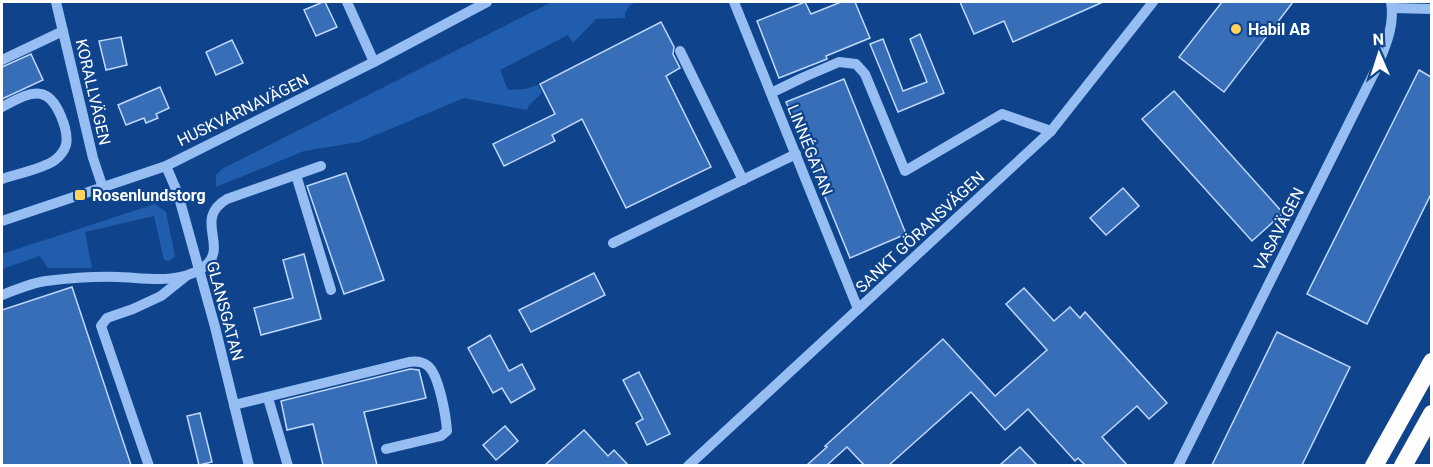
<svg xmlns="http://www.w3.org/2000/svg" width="1433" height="467" font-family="Roboto,sans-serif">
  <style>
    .green { fill: #215dad }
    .building { fill: #386eb7; stroke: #bed9fd; stroke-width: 1.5 }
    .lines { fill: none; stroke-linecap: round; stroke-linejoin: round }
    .minor { stroke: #97bef3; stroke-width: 10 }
    .highway { stroke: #fff; stroke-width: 18 }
    .poi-dot { fill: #ffd259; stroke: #0f448d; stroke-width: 2 }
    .labels { text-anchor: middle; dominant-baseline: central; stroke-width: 4.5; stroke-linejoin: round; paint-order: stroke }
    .poi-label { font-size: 16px; font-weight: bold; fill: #fff; stroke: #0f448d; text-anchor: start }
    .street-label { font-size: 16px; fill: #fff; stroke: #0f448d }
  </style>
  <rect width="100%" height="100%" fill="#0f448d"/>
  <!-- green -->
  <g class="green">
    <path d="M552,2H637L630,5L625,13V18L596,19L573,43L568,35L500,70L508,90L525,89L538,85L542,93L529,105L527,110L464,98L359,142L304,151L216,187V175L222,169Z"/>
    <path d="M155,204L166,212L175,256L169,261L164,260L154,216L85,232L92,268H48L40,256L2,269V254Z"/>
  </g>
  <!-- building -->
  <g class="building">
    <path d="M323,2H325L337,27L316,36L304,10Z"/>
    <path d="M805,2L811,14L841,2H855L870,38L826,56L827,59L779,78L757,21Z"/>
    <path d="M960,2H1103L1013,42L1004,21L974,34Z"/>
    <path d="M1222,2H1293L1224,92L1179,57Z"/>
    <path d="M661,22L674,47L673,54L680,68L666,76L711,167L626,208L582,119L552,135L555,141L504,166L493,144L555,114L540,84Z"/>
    <path d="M920,34L944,93L898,112L870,44L883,39L903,91L927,82L910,39Z"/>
    <path d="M121,37L127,65L106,70L99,41Z"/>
    <path d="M232,40L243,63L216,75L206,52Z"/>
    <path d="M31,54L43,80L2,99V67Z"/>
    <path d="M1419,70L1431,77V194L1367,324L1307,294Z"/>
    <path d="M844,79L906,234L850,258L786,102Z"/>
    <path d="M160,87L169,108L156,114L158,118L146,123L144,118L126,125L118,105Z"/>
    <path d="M1174,91L1283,213L1252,241L1142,119Z"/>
    <path d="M346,173L384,280L344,294L307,186Z"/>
    <path d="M1123,188L1139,206L1106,235L1090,218Z"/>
    <path d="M304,254L321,319L261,335L254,308L293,298L283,260Z"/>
    <path d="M594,273L605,295L531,332L519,310Z"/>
    <path d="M72,287L131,465H2V310Z"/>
    <path d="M1024,288L1054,321L1070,307L1080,318L1085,312L1167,403L1149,419L1137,406L1102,437L1127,465H1085L1078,458L1075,461L1028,409L1005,430L971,392L889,465H864L847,447L827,465H807L827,447L825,446L943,339L995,396L1047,350L1006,304Z"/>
    <path d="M1277,332L1350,367L1302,465H1212Z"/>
    <path d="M490,335L509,371L522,364L535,389L511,403L502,388L493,393L468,348Z"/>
    <path d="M410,369L419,370L426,398L364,412L377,465H323L313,424L287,430L281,401Z"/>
    <path d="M639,372L670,434L647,445L636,423L643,419L623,380Z"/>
    <path d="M200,413L212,462L199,465L187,416Z"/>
    <path d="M505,426L518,441L496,460L483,445Z"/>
    <path d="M584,430L608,456L614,450L628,465H545Z"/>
    <path d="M1020,447L1037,465H1000Z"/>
  </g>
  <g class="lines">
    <!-- minor -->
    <g class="minor">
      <path d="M56,2L93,158L103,188"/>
      <path d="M347,2L374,62"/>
      <path d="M734,2L858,309"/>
      <path d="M1392,8L1432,9"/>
      <path d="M680,51L743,180"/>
      <path d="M2,60L63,31"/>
      <path d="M771,93L804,77L839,62L856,64L865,74L905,171L1002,114L1051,131"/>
      <path d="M2,107C12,102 29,91 41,94C57,97 69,131 66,145C64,151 59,157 55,160C43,169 16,174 2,179"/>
      <path d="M166,166L178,194L215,327L249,466"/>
      <path d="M296,175L331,290"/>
      <path d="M2,221L166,166L374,62L487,2"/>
      <path d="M613,243L796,154"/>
      <path d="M2,295C15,290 31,283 46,281C70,278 95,276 119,277C146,278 177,284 201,269C233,249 191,220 227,199L321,166"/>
      <path d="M268,398L288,466"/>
      <path d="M234,405L409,362C416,361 422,361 428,366C439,375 446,416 447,431L441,436L386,449"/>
      <path d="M149,466L101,326L107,318L133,309L161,296L186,276"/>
      <path d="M688,466L1051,131L1153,2"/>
      <path d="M1178,466L1377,67C1386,45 1395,25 1391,2"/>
    </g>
    <!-- highway -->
    <g class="highway">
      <path d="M1374,466L1432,362"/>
      <path d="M1403,466L1432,414"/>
    </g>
  </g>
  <!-- markers -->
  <g class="poi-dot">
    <circle cx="1236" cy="29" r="6"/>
    <rect x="74" y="189" width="12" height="12" rx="3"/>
  </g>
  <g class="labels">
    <!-- poi labels -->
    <g class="poi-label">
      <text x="1248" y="29">Habil AB</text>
      <text x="92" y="195">Rosenlundstorg</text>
    </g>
    <!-- street labels -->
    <g class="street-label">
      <text transform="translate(93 92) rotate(77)">KORALLVÄGEN</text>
      <text transform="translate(243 110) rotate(-26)">HUSKVARNAVÄGEN</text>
      <text transform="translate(810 150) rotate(68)">LINNÉGATAN</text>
      <text transform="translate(1279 229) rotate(-63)">VASAVÄGEN</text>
      <text transform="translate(920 232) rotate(-43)">SANKT GÖRANSVÄGEN</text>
      <text transform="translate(225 311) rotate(75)">GLANSGATAN</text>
    </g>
  </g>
  <!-- border -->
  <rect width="1433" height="467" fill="none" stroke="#ffffff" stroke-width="6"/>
  <!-- north arrow -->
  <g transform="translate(1379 54) rotate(357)" stroke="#0f448d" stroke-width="4.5" paint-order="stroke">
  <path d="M0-4.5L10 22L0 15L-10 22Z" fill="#ffffff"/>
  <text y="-9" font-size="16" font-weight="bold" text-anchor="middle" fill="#ffffff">N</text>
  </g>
</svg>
